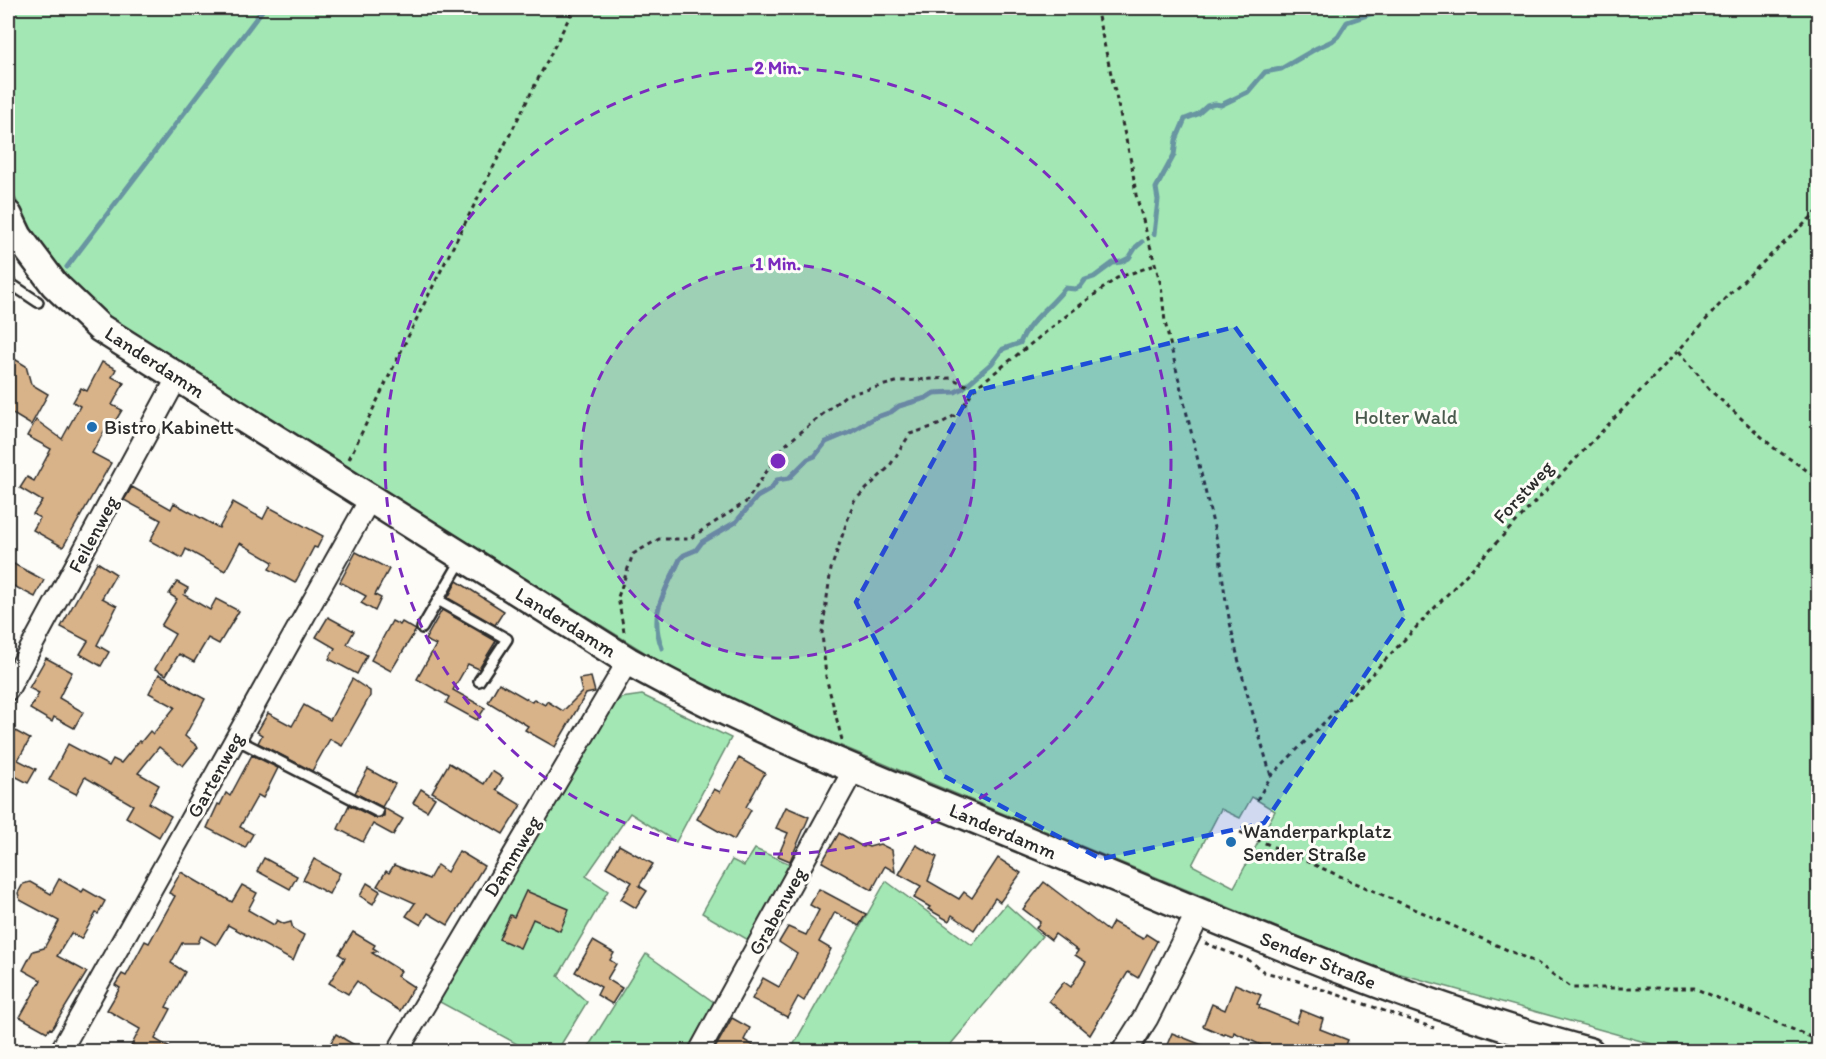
<svg xmlns="http://www.w3.org/2000/svg" width="1826" height="1059" font-family="Itim,sans-serif">
  <style>
    .green { fill: #a3e8b4; stroke: #678a70; stroke-width: 1.5; fill-rule: evenodd }
    .lines { fill: none; stroke-linecap: round; stroke-linejoin: round }
    .stream { stroke: #6795a1; stroke-width: 5 }
    .building { fill: #d8b289; stroke: #2b2b2b; stroke-width: 1.5 }
    .service-casing { stroke: #2b2b2b; stroke-width: 14 }
    .minor-casing { stroke: #2b2b2b; stroke-width: 24 }
    .tertiary-casing { stroke: #2b2b2b; stroke-width: 28 }
    .secondary-casing { stroke: #2b2b2b; stroke-width: 32 }
    .path { stroke: #2b2b2b; stroke-width: 3; stroke-dasharray: 4.5 4.5; stroke-linecap: butt }
    .service { stroke: #fdfcf7; stroke-width: 9 }
    .minor { stroke: #fdfcf7; stroke-width: 20 }
    .tertiary { stroke: #fdfcf7; stroke-width: 24 }
    .secondary { stroke: #fdfcf7; stroke-width: 27 }
    .marked { fill: #1d4ed8; fill-opacity: 0.2; stroke: #1d4ed8; stroke-width: 4.5; stroke-dasharray: 12 8; stroke-linejoin: round }
    .ring { fill: none; stroke: #7b2cbf; stroke-width: 3; stroke-dasharray: 10 8 }
    .poi-dot { fill: #1f6fb2; stroke: #fdfcf7; stroke-width: 2 }
    .labels { text-anchor: middle; dominant-baseline: central; stroke-width: 6; stroke-linejoin: round; paint-order: stroke }
    .street-label { font-size: 20px; fill: #2b2b2b; stroke: #fdfcf7 }
    .park-label { font-size: 20px; fill: #495a4d; stroke: #fdfcf7 }
    .poi-label { font-size: 20px; fill: #2b2b2b; stroke: #fdfcf7; text-anchor: start }
    .centre { fill: #7b2cbf; stroke: #fdfcf7; stroke-width: 3 }
    .ring-label { font-size: 18px; text-anchor: middle; font-weight: bold; fill: #7b2cbf; stroke: #fdfcf7; stroke-width: 6; stroke-linejoin: round; paint-order: stroke }
  </style>
  <rect width="100%" height="100%" fill="#fdfcf7"/>
  <filter id="ink" filterUnits="userSpaceOnUse"><feTurbulence type="fractalNoise" baseFrequency=".0167" numOctaves="2"/><feDisplacementMap in="SourceGraphic" scale="12" xChannelSelector="R" yChannelSelector="G"/><feConvolveMatrix kernelMatrix="1 2 1 2 8 2 1 2 1" color-interpolation-filters="sRGB"/></filter>
  <g filter="url(#ink)">
    <!-- green -->
    <g class="green">
      <path d="M8,8H1818V1051H1677L1365,964L702,688L105,317L65,278L30,227L8,184ZM1252,797L1275,811L1234,887L1192,865L1221,809L1240,818Z"/>
      <path d="M642,695L731,738L676,842L630,813L586,876L608,891L558,976L587,1002L557,1051H530L438,1001L606,712L621,698Z"/>
      <path d="M755,849L793,865L750,941L702,913L732,860L744,866Z"/>
      <path d="M886,881L972,945L1006,904L1042,936L945,1051H790Z"/>
      <path d="M646,954L715,1003L688,1051L585,1052Z"/>
    </g>
    <g class="lines">
      <!-- stream -->
      <g class="stream">
        <path d="M1567,8L1571,9L1602,10L1606,8"/>
        <path d="M1154,234L1158,200L1156,188L1174,155L1176,140L1185,119L1198,114L1207,106L1215,104L1221,105L1248,92L1265,72L1281,69L1317,48L1332,41L1338,36L1347,22L1388,8"/>
        <path d="M67,267L264,8"/>
        <path d="M662,648C648,612 665,593 680,559L684,555L696,550L702,542L736,522L757,497L771,489L777,480L789,478L808,459L815,456L826,442L850,432L874,418L891,412L899,406L926,398L934,393L955,392L963,388L992,363L1003,349L1020,343C1029,320 1051,307 1065,288L1075,289L1080,287L1085,280L1094,277L1113,263L1121,262L1129,258L1136,247L1142,242"/>
      </g>
    </g>
    <!-- building -->
    <g class="building">
      <path d="M8,355L26,366L31,384L48,394L31,425L8,411Z"/>
      <path d="M102,362L116,369L112,377L124,383L112,405L122,410L110,430L106,428L92,453L111,463L63,547L33,530L40,518L33,514L42,501L20,488L27,477L34,481L51,449L27,436L36,420L62,439L80,406L73,402L81,388L87,391Z"/>
      <path d="M132,487L171,509L174,503L219,528L233,502L263,519L269,507L323,536L317,548L314,547L295,583L269,569L273,562L240,543L225,571L186,549L182,558L150,541L161,520L124,500Z"/>
      <path d="M356,552L389,569L375,595L381,598L375,611L361,603L366,596L340,582Z"/>
      <path d="M8,561L44,580L35,597L8,583Z"/>
      <path d="M97,562L116,574L102,598L117,606L97,645L109,652L101,666L80,654L88,641L61,627Z"/>
      <path d="M457,581L504,611L495,625L448,598Z"/>
      <path d="M177,582L188,588L184,595L210,610L216,599L239,611L219,644L208,638L194,662L179,654L166,675L155,669L175,634L161,626L177,599L169,594Z"/>
      <path d="M442,610L496,641L479,669L468,664L453,690L485,708L477,720L446,703L449,697L417,679L436,645L425,640Z"/>
      <path d="M328,617L354,631L347,644L367,655L357,674L329,659L335,648L316,637Z"/>
      <path d="M392,621L400,625L402,622L416,630L391,671L371,660Z"/>
      <path d="M46,658L72,672L59,698L83,712L74,728L54,717L52,722L30,709L39,693L29,688Z"/>
      <path d="M159,674L205,699L185,736L198,747L183,766L159,747L138,773L159,785L149,803L171,816L159,837L126,817L133,805L85,777L76,794L49,780L68,744L109,766L113,759L121,763L139,741L141,742L150,731L153,734L175,707L149,693Z"/>
      <path d="M591,677L595,692L586,694L555,747L525,730L528,726L488,702L499,683L532,702L534,699L545,705L547,701L563,711L582,692L579,679Z"/>
      <path d="M352,679L370,691V696L342,746L330,739L312,771L258,743L262,735L257,732L268,713L292,726L304,705L330,720Z"/>
      <path d="M8,727L30,739L18,760L36,769L28,783L11,774L8,780Z"/>
      <path d="M252,755L278,768L263,798L258,795L240,827L253,834L245,848L207,828L218,804L220,805L226,793L230,796Z"/>
      <path d="M739,758L765,773L746,807L751,810L734,840L697,819L714,789L720,792Z"/>
      <path d="M449,763L484,784L492,771L503,778L496,790L521,805L503,834L432,792Z"/>
      <path d="M368,769L395,784L382,807L355,793Z"/>
      <path d="M421,789L435,798L427,811L413,803Z"/>
      <path d="M349,805L375,818L384,816V808L403,819L393,835L373,824L363,842L338,829Z"/>
      <path d="M786,807L809,817L790,861L778,856L788,833L776,828Z"/>
      <path d="M839,833L863,847L864,845L869,847L880,844L892,850L895,872L885,866L872,890L822,862Z"/>
      <path d="M619,845L653,864L639,886L647,891L636,908L621,899L632,882L606,867Z"/>
      <path d="M916,845L937,857L928,881L959,899L964,892L972,898L998,858L1021,873L1000,902L995,898L974,930L952,915L949,921L928,909L930,907L914,898L921,886L899,874Z"/>
      <path d="M459,851L484,866L448,925L428,913L421,925L406,916L415,903L377,886L386,871L389,873L394,865L429,879L437,865L447,872Z"/>
      <path d="M264,858L297,876L290,889L257,871Z"/>
      <path d="M314,859L340,873L329,894L303,880Z"/>
      <path d="M181,872L232,902L242,885L257,893L248,910L274,925L277,920L284,924L291,922L293,929L304,935L293,961L228,925L216,945L201,936L198,943H182L171,963L185,972L166,1007L171,1009L155,1039L177,1052H128L140,1029L107,1010L120,988L115,985L122,974L126,976L145,941L149,943L175,896L169,893Z"/>
      <path d="M59,879L82,892L84,889L105,901L98,914L96,913L81,939L71,933L57,956L87,972L52,1029L50,1028L47,1032L20,1017L41,980L23,970L33,951L44,948L59,921L20,900L18,893L23,884L30,882L51,894Z"/>
      <path d="M1044,882L1108,931L1113,922L1143,939L1146,934L1157,941L1138,978L1128,972L1090,1035L1049,1001L1064,982L1071,987L1086,962L1075,955L1078,951L1055,934L1051,940L1036,928L1040,922L1023,909Z"/>
      <path d="M367,883L380,891L373,904L360,896Z"/>
      <path d="M819,889L866,914L859,926L835,912L819,942L831,949L804,1001L798,997L787,1017L752,999L763,978L779,987L797,954L779,942L788,927L806,935L819,910L810,905Z"/>
      <path d="M526,891L569,909L560,931L533,919L520,948L499,939L510,915L514,917Z"/>
      <path d="M353,932L375,945L373,948L378,951L372,953L401,971L397,976L414,987L400,1011L371,993L357,981L348,994L329,983L345,958L339,954Z"/>
      <path d="M593,941L614,953L610,960L616,964L607,979L622,988L612,1004L597,995L601,987L575,972Z"/>
      <path d="M1235,984L1261,995L1257,1004L1260,1005L1259,1008L1296,1023L1301,1010L1323,1019L1320,1029L1348,1040L1343,1052H1275L1234,1032L1233,1036L1225,1033L1224,1035L1203,1026L1212,1004L1225,1010Z"/>
      <path d="M732,1018L750,1028L744,1040L764,1052H713Z"/>
      <path d="M1172,1033L1217,1051V1052H1164Z"/>
      <path d="M336,1034L366,1052H325Z"/>
    </g>
    <g class="lines">
      <defs>
        <g id="service">
          <path d="M8,282L38,302"/>
          <path d="M438,600L507,639L479,681"/>
          <path d="M422,628L462,559"/>
          <path d="M236,739L378,812"/>
        </g>
        <g id="minor">
          <path d="M8,690L177,378"/>
          <path d="M60,1052L370,499"/>
          <path d="M397,1052L628,661"/>
          <path d="M699,1052L854,769"/>
        </g>
        <path id="tertiary" d="M1124,1052L1146,1017L1199,912"/>
        <path id="secondary" d="M8,215L18,236L54,284L100,328L628,661C765,737 913,793 1057,853C1232,926 1406,1003 1590,1052"/>
      </defs>
      <!-- service casing -->
      <use href="#service" class="service-casing"/>
      <!-- minor casing -->
      <use href="#minor" class="minor-casing"/>
      <!-- tertiary casing -->
      <use href="#tertiary" class="tertiary-casing"/>
      <!-- secondary casing -->
      <use href="#secondary" class="secondary-casing"/>
      <!-- path -->
      <g class="path">
        <path d="M1096,8L1132,166L1136,195L1161,285L1165,322L1220,553C1226,629 1250,703 1271,776"/>
        <path d="M1679,351L1711,391L1774,448L1818,478"/>
        <path d="M349,459L421,310L574,8"/>
        <path d="M624,632L618,597L633,554L659,539H689L746,502L784,446L846,395L900,381L951,378L974,389"/>
        <path d="M842,740L826,677L822,633L831,569L854,501L889,467L910,434L938,425L959,413L974,389L1075,309L1117,278L1155,265"/>
        <path d="M1257,800L1271,776L1370,676L1679,350L1729,294L1818,211"/>
        <path d="M1240,832L1537,963L1572,988H1694L1813,1038"/>
        <path d="M1205,943L1250,961L1264,972L1292,979L1434,1028"/>
        <path d="M1809,1052L1818,1029"/>
      </g>
      <!-- service -->
      <use href="#service" class="service"/>
      <!-- minor -->
      <use href="#minor" class="minor"/>
      <!-- tertiary -->
      <use href="#tertiary" class="tertiary"/>
      <!-- secondary -->
      <use href="#secondary" class="secondary"/>
    </g>
  </g>
  <!-- marked area -->
  <path class="marked" d="M1235,327L1356,494L1405,616L1264,823L1101,859L944,776L856,602L971,392Z"/>
  <!-- distance rings -->
  <circle cx="778" cy="461" r="197" fill="#7b2cbf" fill-opacity=".12"/>
  <g class="ring">
    <circle cx="778" cy="461" r="197"/>
    <circle cx="778" cy="461" r="393"/>
  </g>
  <!-- markers -->
  <g class="poi-dot">
    <circle cx="92" cy="427" r="6"/>
    <circle cx="1231" cy="842" r="6"/>
  </g>
  <g class="labels">
    <!-- street labels -->
    <g class="street-label">
      <text transform="translate(155 362) rotate(33)">Landerdamm</text>
      <text transform="translate(1523 492) rotate(-47)">Forstweg</text>
      <text transform="translate(93 534) rotate(-62)">Feilenweg</text>
      <text transform="translate(566 622) rotate(32)">Landerdamm</text>
      <text transform="translate(215 775) rotate(-61)">Gartenweg</text>
      <text transform="translate(1003 831) rotate(23)">Landerdamm</text>
      <text transform="translate(512 856) rotate(-59)">Dammweg</text>
      <text transform="translate(777 911) rotate(-61)">Grabenweg</text>
      <text transform="translate(1318 960) rotate(22)">Sender Straße</text>
    </g>
    <!-- park labels -->
    <g class="park-label">
      <text x="1406" y="417">Holter Wald</text>
    </g>
    <!-- poi labels -->
    <g class="poi-label">
      <text x="104" y="427">Bistro Kabinett</text>
      <text x="1243" y="831">Wanderparkplatz<tspan x="1243" dy="23">Sender Straße</tspan></text>
    </g>
  </g>
  <circle cx="778" cy="461" r="9" class="centre"/>
  <g class="ring-label">
    <text x="778" y="74">2 Min.</text>
    <text x="778" y="270">1 Min.</text>
  </g>
  <!-- margin -->
  <rect width="1826" height="1059" fill="none" stroke="#fdfcf7" stroke-width="30"/>
  <rect x="15" y="15" width="1796" height="1029" fill="none" stroke="#2b2b2b" stroke-width="2" filter="url(#ink)"/>
</svg>
